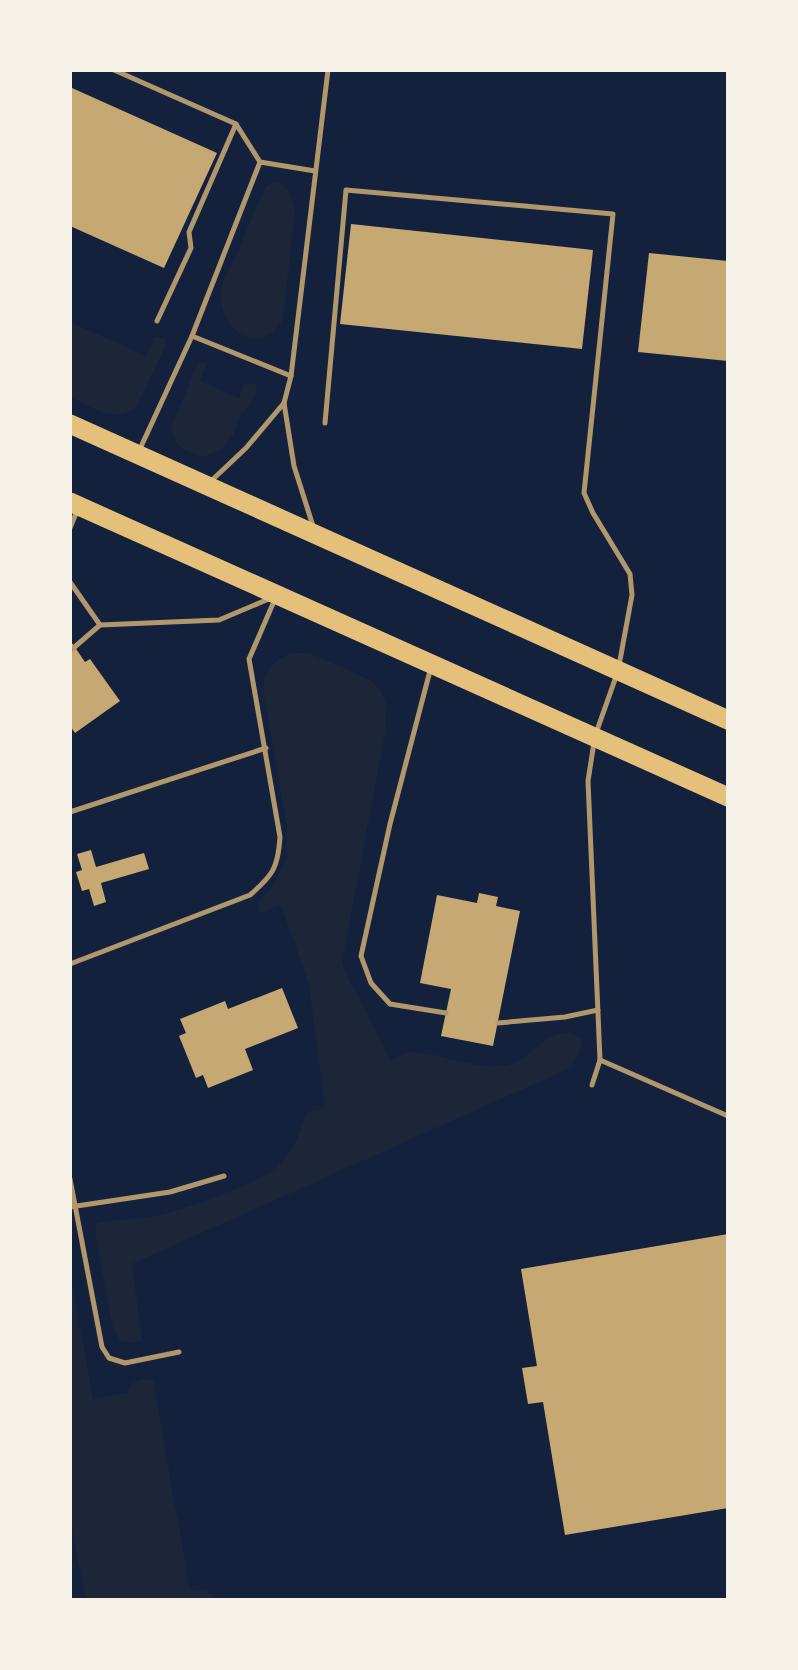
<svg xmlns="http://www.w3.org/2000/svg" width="798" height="1670" font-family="Jost,sans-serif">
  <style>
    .green { fill: #1d2539 }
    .building { fill: #c6a872 }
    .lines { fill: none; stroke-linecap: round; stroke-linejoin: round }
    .service { stroke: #b1986c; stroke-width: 5 }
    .trunk { stroke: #e5c07b; stroke-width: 19 }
  </style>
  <rect width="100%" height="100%" fill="#14213d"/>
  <!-- green -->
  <g class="green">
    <path d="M277,182L289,190L295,210L283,319C258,365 212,322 222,285C225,275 231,265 236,255C246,232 256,209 266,186Z"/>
    <path d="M70,322L146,356L154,338L163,337L165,341V347L137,405C117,426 92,407 70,397Z"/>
    <path d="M201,361L206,364L200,381L239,398L244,384H255L257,389L256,396L241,415L233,435L221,449L203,457C186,451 173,447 171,427L198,363Z"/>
    <path d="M291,653H309L368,679L379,688L385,700L386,728L342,963L348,978L391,1060C397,1058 404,1052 411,1052C443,1053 475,1071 507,1065C533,1061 553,1017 581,1039C581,1056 576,1064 561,1072L132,1264L142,1340L134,1343L120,1340L113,1328L95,1233L96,1224C117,1218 140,1220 161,1215C183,1210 255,1184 272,1171C291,1157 300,1134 307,1112L325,1108L309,985L281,905L260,913L258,902L273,885L287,858V826L263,692C265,668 270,663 291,653Z"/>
    <path d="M70,1273L93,1399L128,1393L129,1386C137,1380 143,1378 153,1380L190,1591L206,1589L212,1595L213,1600H86L70,1521Z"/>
  </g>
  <!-- building -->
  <g class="building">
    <path d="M72,88L217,153L164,268L70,226V93Z"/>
    <path d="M351,224L593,250L582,349L340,324Z"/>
    <path d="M649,253L728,261V361L638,352Z"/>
    <path d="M70,640L85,662L90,659L120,701L75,733L70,726Z"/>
    <path d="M91,850L96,867L144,853L149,869L101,883L106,902L94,906L89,889L82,891L76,872L82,870L77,854Z"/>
    <path d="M479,893L498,897L496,906L520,911L493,1046L441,1036L451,989L420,983L437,895L477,903Z"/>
    <path d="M282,988L298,1028L245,1049L253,1070L208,1088L203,1075L196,1078L179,1036L186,1033L180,1019L225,1001L228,1009Z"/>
    <path d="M728,1234V1508L565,1535L543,1402L528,1404L522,1368L537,1366L521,1269Z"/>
  </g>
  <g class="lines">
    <!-- service -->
    <g class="service">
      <path d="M114,70L236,124L260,162L315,171"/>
      <path d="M157,321L191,248L189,232L236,124"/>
      <path d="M192,336L291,376"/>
      <path d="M325,423L346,190L613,214L584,493L593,513L630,574L632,595L618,671L595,736L588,781L600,1060L592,1085"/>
      <path d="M139,451L192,336L260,162"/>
      <path d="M210,482L246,448L284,403"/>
      <path d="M313,526L294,466L284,403L291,376L328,70"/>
      <path d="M70,528L77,511"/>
      <path d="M70,582L100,625L70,651"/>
      <path d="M100,625L219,620L271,598"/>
      <path d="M431,667L390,824L361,956L371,983L390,1004L446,1013"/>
      <path d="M70,812L266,748"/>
      <path d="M70,964L250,895C273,875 278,868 280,837L249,659L275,599"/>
      <path d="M498,1023L565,1017L598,1010"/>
      <path d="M600,1060L728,1116"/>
      <path d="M70,1179L102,1347L109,1358L125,1363L179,1352"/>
      <path d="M70,1207L170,1192L224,1176"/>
    </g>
    <!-- trunk -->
    <g class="trunk">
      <path d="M70,424L728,720"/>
      <path d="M70,502L728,797"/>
    </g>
  </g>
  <!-- border -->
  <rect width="798" height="1670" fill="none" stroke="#f6f1e7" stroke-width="144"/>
</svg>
